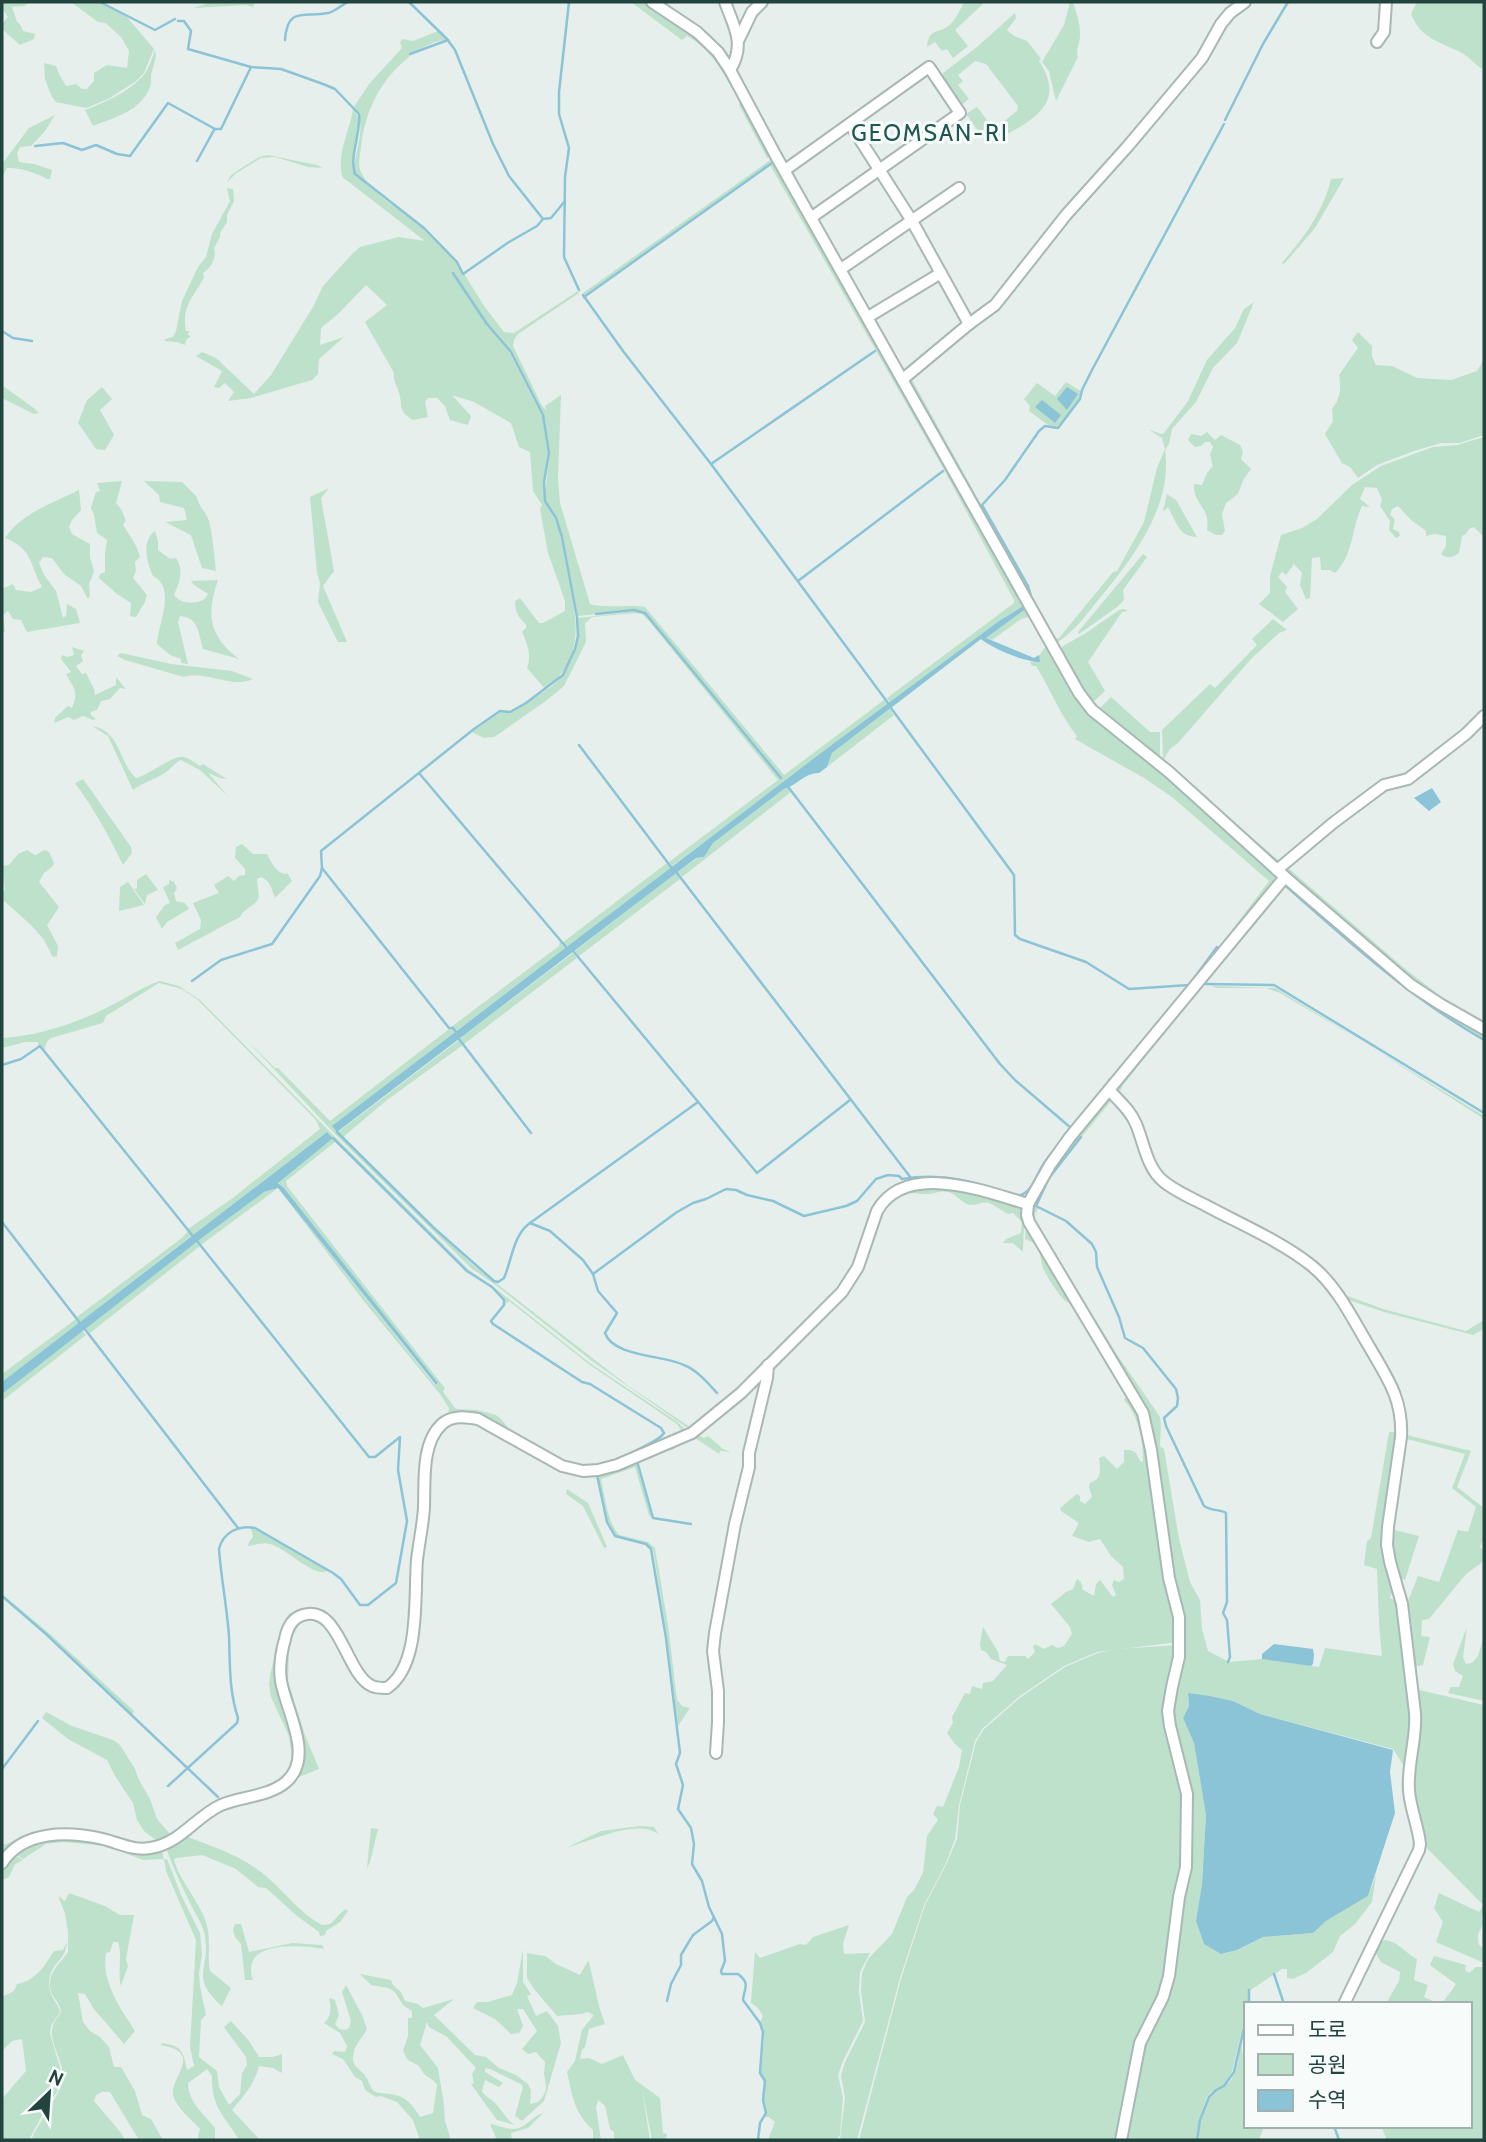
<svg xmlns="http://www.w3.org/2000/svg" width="1486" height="2142" font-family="Cabin,'Noto Sans KR',sans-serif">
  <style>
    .green { fill: #bee1cb; fill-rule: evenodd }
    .water { fill: #8bc3d7 }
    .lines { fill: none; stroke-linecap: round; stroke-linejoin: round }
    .stream { stroke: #8bc3d7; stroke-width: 2.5 }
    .minor-casing { stroke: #a8b8b4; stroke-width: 14 }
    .minor { stroke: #fff; stroke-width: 10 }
    .labels { text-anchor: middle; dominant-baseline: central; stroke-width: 6; stroke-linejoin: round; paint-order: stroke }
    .quarter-label { font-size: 23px; letter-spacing: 2px; fill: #1d574f; stroke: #f7fbf9 }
  </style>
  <rect width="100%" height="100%" fill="#e6efec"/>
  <!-- green -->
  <g class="green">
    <path d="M5,2H30L24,6L12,7L17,22L20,24L23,31L35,34L34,39L20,45L2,29V24L8,17L4,11H2V3Z"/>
    <path d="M71,2H98L126,16L154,49L144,73L135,82L108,99L86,108L56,102L51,95L45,79L44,63L56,66C58,73 62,79 66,86L76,84L82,89H87L94,81V73L107,65L127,68L129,51L121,37L110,27L106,23L98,22Z"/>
    <path d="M212,2H255L253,7L246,5L193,8Z"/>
    <path d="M631,2H648L716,52L771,156L767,158L739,105L740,102C725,77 714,51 687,36L682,40Z"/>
    <path d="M964,2H985L955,30L968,46L953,58L947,49L942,51L935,42L927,47C929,29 935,34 947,27C955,22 960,10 964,2Z"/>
    <path d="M1070,2H1073C1076,12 1080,22 1080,33C1081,42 1075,48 1078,57L1056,101L1049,71L1042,62L1064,25Z"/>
    <path d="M1417,2H1484V70C1475,65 1471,58 1462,53C1439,41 1422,40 1411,14Z"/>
    <path d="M1015,13L1016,18L1007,30L1014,36L1027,41L1041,59L1039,61C1069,107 1028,122 993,142H986L966,114L977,107L994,129L1017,111L1018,106L986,64L975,61L958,75L963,81L958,85L969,99L960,106L942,79L943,73L977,47Z"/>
    <path d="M438,31L447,39L435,42L408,54L410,56C381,79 365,110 361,147C360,156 357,166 362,174C365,181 372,186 376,191L356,174L354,170C355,150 368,124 354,107L369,84L402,48L400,42L403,39L413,41Z"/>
    <path d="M155,50C157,58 154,63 152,71C150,77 152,82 150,87C140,112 115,117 93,126L85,110C106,102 128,92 143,76C149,69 152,58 155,50Z"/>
    <path d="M353,109C369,127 347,154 355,175L389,203L411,217L444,247L457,262L484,306L504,332L514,333L578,291L579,293L518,334L514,340L513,346L542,406L547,411L545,406L561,395L558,479L560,503L590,604C609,609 626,604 645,607L784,775L884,700L887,704L672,866L669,862L778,780L649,621L642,614L635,613L592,617L585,623L586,642L564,686L546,701L494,737L484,738L472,732L501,712C514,713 524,705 536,697C544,691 556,685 562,676C575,660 578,638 578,618L638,611L645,613L650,619L781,778L645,612L634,610L578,616L563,536L556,518L545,501C547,508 554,515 557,524C563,541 565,558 568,576C577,619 586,659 545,689L527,668C532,655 527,643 522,632L526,628V624C518,618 515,611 515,601L520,598L539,623H543L565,611V601L548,553L540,509L542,505L533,491L530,452L519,447L511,423L474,402L452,395L471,416L468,425L450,420L445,406L437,398H428L425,402L428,417L413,420C396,410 404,405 398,390C396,383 393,381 394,373L365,322L387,305L366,285L338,314L321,328L320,345L344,337L319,359L318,374L312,380L251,398L228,401L234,392L225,383L219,388L214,387L222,371L196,356L202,352L216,358L254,394L271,375L313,307L323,286L353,253L360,247L399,237L425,241L345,179L323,168L308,167L275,157L261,158L235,174L227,183L231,175L243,167L259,157L268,155L317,165L343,178C335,156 350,131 353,109ZM453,273L488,324L512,352L544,415L550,453L544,500V482L548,453L542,416L510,353L487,325Z"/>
    <path d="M55,115L45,131L31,146L20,147L17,153L19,162L34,164L52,170L50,179H47C37,173 19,167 7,168L2,177V164L29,128Z"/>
    <path d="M773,158L1078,694L1278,876L1273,887L1110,1081L1107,1079L1114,1076L1189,987L1269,881L1172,797L1144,778L1075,739L1077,736C1060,715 1051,690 1036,666H1032L1030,662H1040L1038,657L1046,646L1029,617L1021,619L992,640L986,638L1027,608L1016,610L999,621L890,702L887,698L1014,603V600L943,468L770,165L773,162L585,295L583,293Z"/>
    <path d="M1344,178L1315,228L1284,264L1282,263C1304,237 1323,213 1331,179Z"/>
    <path d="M227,188L233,189L234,201L227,215V222L220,233V237L214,248C217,258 211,268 203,273L204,277C195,296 181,305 186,331H189L188,335L191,336L186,340L185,345L177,342L165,341V339L173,337L176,331L182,301L198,267L206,257L212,234L230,201Z"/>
    <path d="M1254,302L1237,343L1213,368L1196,402L1172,429L1169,444L1165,450C1173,506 1133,558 1099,599C1085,616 1073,634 1053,645L907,378H911L1027,587L1031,598L1053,639L1059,638L1113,572L1117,571L1144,522L1157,468L1165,449L1162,438L1148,429L1161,434L1164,433L1188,401L1207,360L1235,328L1244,309Z"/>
    <path d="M1358,332L1372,346V356L1376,365L1392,366L1417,378L1451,380L1477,371L1484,359V435L1459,443H1441L1414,451L1377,465L1358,478L1350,467L1342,463L1325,434L1333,421L1332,409C1341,398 1341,388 1339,375L1358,348L1352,340Z"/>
    <path d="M1066,382L1081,391C1078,405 1066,417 1056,428L1048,425L1029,411L1030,406L1024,399L1037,383L1055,396Z"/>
    <path d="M2,385C14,395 28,402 39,413L34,414L2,398Z"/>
    <path d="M102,387L112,399L100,410L114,435L105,450L96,449L78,423L87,400Z"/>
    <path d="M1207,432L1215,440L1221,435L1240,445L1243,452L1241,459L1251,469L1243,480L1238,494L1226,503L1222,514L1225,531L1222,535H1216L1207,530C1211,507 1193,505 1194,484L1202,485L1207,473L1213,466L1210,455L1213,447L1210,442H1205L1201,446L1195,447L1188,440L1191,434L1201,436Z"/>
    <path d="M1484,437V537L1474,527L1469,529L1466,534L1462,536L1459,553C1452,558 1448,559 1441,554L1446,546V536L1435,534L1426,536V531L1411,520L1398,506L1392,509L1390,514L1395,520L1393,529L1399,532L1400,536L1396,538L1389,530L1390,521L1380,506L1382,500L1377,488L1365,487L1360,499L1370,507L1362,506C1351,529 1354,555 1335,573L1330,570H1321L1320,557L1312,558L1310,598L1306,599L1300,585L1302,573L1294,564L1286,575L1282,572L1278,577L1287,587L1285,592L1298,609L1283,622L1259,604L1270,593V576L1281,535L1302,528L1317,519L1352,485L1381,466L1433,447L1457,445Z"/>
    <path d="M122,481L116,503L121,509L126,521L123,525C130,536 137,545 140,557L135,562L136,571L133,578L147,595L145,602L136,617L130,616L131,603L117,594L99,578L100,574L105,572V553L107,540L97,533L94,515L91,508L96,492L100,491L97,483Z"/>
    <path d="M144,481L182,482L197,497C198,506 206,512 209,521C213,538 214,554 216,571L202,568L191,535L165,522L187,520L184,508L160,502L159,495Z"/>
    <path d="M329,488L321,498L334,571L323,586L347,642H338L318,602L320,584L317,572L310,497Z"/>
    <path d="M79,490L81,510L72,520L69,527L72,534L90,544V557L94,571L89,584L90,596L88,599L81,586L64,574L52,558L43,557L39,563L44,575L56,591L63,618L66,616L67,604L76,609L80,623L27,632L21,620L13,619L8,611L3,615L5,632L2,631V589L13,584L16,590L31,592L42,587C29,563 33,549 5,538C22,513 52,503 79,490Z"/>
    <path d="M1167,494L1176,500L1197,537C1179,537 1176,521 1168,507L1163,512Z"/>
    <path d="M155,531L158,541V550L170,559L176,558C184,571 180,581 174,595C180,605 203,606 208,594L194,585L191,581L218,580C206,615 209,636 239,659L203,649C198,632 199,618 180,616L178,622L188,664L181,663V659L170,655L157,644C158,624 177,588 153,576C147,562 141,541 155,531Z"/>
    <path d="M1143,554L1147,557L1123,590L1124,600L1117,607L1079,634L1078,632Z"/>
    <path d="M1124,609L1128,611L1122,612L1088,662L1105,691L1091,704L1060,651L1063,646L1086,633L1119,610Z"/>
    <path d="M1273,619L1287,630L1279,633L1252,658L1178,743L1170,749L1163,760L1280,862L1279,867L1163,760L1162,730L1210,684L1215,688L1257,645L1252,639Z"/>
    <path d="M72,647L84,651L81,655L83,661L76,666L82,674L86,673L94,689L95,695L116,685V677L126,689L120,688L110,699L101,701L97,710L91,712V715L96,719L93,720L83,716L74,720L68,717L54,723L55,718L68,706L72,708C79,691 74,689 66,674L71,672L61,659L62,655L67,657L74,655Z"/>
    <path d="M121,653L171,664L232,671L253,679C230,689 207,670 184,677L125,660L117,656Z"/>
    <path d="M1111,697L1150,732H1160V762L1098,710Z"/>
    <path d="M890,709L894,715L827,767L832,753Z"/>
    <path d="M92,726C120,730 119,763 136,778C149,775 173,755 184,757C189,758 195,763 200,766L203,764L227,779L220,778L208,773L229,797L200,770L181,760C174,763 172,768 166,772C155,780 143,782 133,790L108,736Z"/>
    <path d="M83,779L131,847L132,853L123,865C109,836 95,810 75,783Z"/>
    <path d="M788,788L791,792L682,877L678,872L697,858L704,857L713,843L784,789Z"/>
    <path d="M242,844L253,854H267C272,863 276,874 288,874L292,881L275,898C272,890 270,880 261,877L257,879C257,885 260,894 258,899C255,906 244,908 240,917L178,950L175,943L200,929L201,920L193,903L219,893L214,885L228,876L234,881L239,876L245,875V869L235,858L236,847Z"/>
    <path d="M27,850L35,855L45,850L49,852L54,863L52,867L44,873L39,882L59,907L47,925L58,946L57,956L53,957L44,940L32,926L2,899V893L5,890L2,866L9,865L18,854Z"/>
    <path d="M667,863L670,868L567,947L562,943Z"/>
    <path d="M1287,867L1404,968L1442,997L1484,1021V1027L1408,978L1284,870Z"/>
    <path d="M676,873L680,879L579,956L575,951Z"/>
    <path d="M146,874L158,890L147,895L145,904L134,889L137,888V880Z"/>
    <path d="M169,880L174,882L177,888L174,893L176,901L185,903L189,909L167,922L162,929L156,917L165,905L170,903L163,887L169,884Z"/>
    <path d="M128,882L144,905L119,911L120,887Z"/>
    <path d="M1284,882L1355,938L1484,1032V1039L1431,1006L1400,982L1287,886L1205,983L1123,1085L1118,1096L1116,1089Z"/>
    <path d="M560,940L562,945L566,948L456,1031L453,1028H450L559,946Z"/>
    <path d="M573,953L577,958L464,1044L460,1038Z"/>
    <path d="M160,981L179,986L200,1000L335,1137L469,1270L495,1288L591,1364L676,1421L684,1428L686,1432L678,1437C649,1449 613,1472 581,1468C532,1464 449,1363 425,1453C423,1480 423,1507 420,1534C419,1543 416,1551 415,1560C413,1582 416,1718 365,1679C352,1661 344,1637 329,1620C323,1613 314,1610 305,1612C294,1614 287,1624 284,1634C279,1649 277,1666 279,1681C283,1709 313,1760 283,1782C265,1796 238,1794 218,1804C193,1818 177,1845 146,1847C131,1848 118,1841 105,1838C84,1832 45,1829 26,1838C16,1843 9,1851 2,1859V1845C10,1844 13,1840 21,1836C38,1829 63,1830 81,1832C107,1834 132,1850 157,1841L144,1831L137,1820L133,1803L115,1776L107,1760L68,1739L42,1718L46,1712L72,1726L113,1740L120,1745L135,1769L139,1780L150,1799L157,1819L169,1833L179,1832L211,1805L261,1790L276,1783L288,1772L292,1760L289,1736L271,1697L269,1684L270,1675L281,1631L289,1614L299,1609L305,1608L326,1613L338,1629L367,1678C372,1681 377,1685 383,1684C400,1681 416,1622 407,1612L412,1606L421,1462L425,1446L434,1427L448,1415L449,1408L440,1394L363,1300L278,1188L201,1245L197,1241L264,1192L278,1188L435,1385L438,1384L284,1188L278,1182L332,1138L335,1142L286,1181L287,1186L440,1382L445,1388L443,1392L456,1409L477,1410L496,1415L502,1420L514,1435L548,1454L579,1466L602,1464L629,1456L649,1443L680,1433L681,1430L677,1424L590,1365L509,1301L505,1305L506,1302L492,1287L468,1270L327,1132L193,1235L188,1229L234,1197L320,1129L316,1120L197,999L182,989L159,983L106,1016L103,1023L51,1038L47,1042L44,1050L40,1045L38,1046V1042H25L2,1048V1038C38,1036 74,1024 106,1008C124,1000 141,987 160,981Z"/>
    <path d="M1212,986L1275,988L1484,1116V1119L1370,1046L1280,993L1266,988H1216Z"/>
    <path d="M449,1029H453L455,1032L333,1126L434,1228L474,1266L627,1385L690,1427L697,1423L715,1408H718L696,1428L689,1429L592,1361L497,1286L471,1268L335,1134L244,1037L275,1068H278L330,1121Z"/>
    <path d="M459,1040L463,1045L387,1100L343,1137L338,1132Z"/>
    <path d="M1108,1097C1136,1103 1139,1150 1152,1171C1155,1175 1159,1179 1163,1183L1301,1260L1315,1271L1336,1297L1385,1378L1398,1405L1399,1414V1436L1385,1538L1387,1563L1394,1587L1390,1598L1401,1603L1413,1718L1407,1771L1393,1749L1260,1714L1233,1701L1210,1696L1188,1694L1189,1706L1183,1718L1194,1743L1206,1815L1202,1884L1196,1921L1204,1944L1222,1954L1237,1950L1263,1937L1313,1933L1326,1921L1368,1896L1376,1875L1372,1902L1355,1924L1340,1936L1333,1952L1306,1973L1293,1979L1287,1978V1969H1282L1249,1991L1248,2004L1232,2072L1223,2086L1211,2092L1207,2097L1199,2120L1196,2140H1124L1143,2046L1163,2006L1170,1986L1175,1961L1181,1897L1191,1858L1190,1793L1177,1743L1172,1711L1174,1688L1182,1654L1183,1615L1170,1569L1146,1415L1139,1400L1029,1215C1030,1185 1087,1121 1108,1097ZM1111,1101C1138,1109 1139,1158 1155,1178C1166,1191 1186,1199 1201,1207C1234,1225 1267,1242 1300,1261L1317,1274L1329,1289L1389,1391C1395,1405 1397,1417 1395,1432H1389L1371,1538L1367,1541L1364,1565L1377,1569L1379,1624L1382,1656L1325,1648L1319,1667L1262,1659L1229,1662L1208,1651L1202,1629L1200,1600L1190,1582L1179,1539L1164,1449L1160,1446C1160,1436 1162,1427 1160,1417L1116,1353L1033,1218L1038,1209L1035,1206V1203L1048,1178Z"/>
    <path d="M925,1185L979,1190L1025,1207L1028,1222L1024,1225L1023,1252L1013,1243H1003L1006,1239L1021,1233L1022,1222L1013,1213L1008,1214C1002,1211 995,1205 989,1203C981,1201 975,1207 967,1204C960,1201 956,1194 948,1192C940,1190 935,1194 926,1194C912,1194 895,1189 887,1205L857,1281L816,1326L812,1323L841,1296L853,1280L879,1210C890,1192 905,1187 925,1185Z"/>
    <path d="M1026,1225L1141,1416L1178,1642L1097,1652L1064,1666L1020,1696L983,1728L975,1741L959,1805L955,1839L945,1865L924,1905L900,1978L857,2140H840L845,2098L841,2076L845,2062L865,2022L861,1991L862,1973L868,1959L892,1934L907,1897L914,1890L923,1873L927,1836L938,1820L933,1814L937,1806L943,1807L959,1767L962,1750L955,1744L947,1733L953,1723L952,1717L965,1693L970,1694L972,1686L982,1689L983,1683L993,1681L1007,1665L991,1659L986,1652L981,1650L980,1643L983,1627L998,1652L1000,1661L1005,1662L1008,1656H1025L1028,1659L1035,1652L1033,1647L1035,1644L1044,1649L1052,1645L1058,1648L1064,1646L1072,1634L1070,1627L1051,1604L1066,1592L1073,1589L1077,1579L1081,1582L1083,1590L1094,1596L1096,1584L1100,1580L1113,1597L1116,1595L1112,1585L1114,1580L1119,1582L1124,1579L1123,1567L1111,1556L1100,1539L1089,1542L1072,1536L1079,1523L1061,1511L1060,1508L1077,1494L1080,1496V1501L1085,1504L1092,1497L1089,1487L1090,1483C1103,1479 1100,1469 1099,1458L1104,1456L1117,1469L1124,1462V1450C1134,1450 1136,1451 1140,1461L1143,1462C1143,1439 1139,1417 1124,1400L1126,1396L1085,1326L1070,1303L1065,1301C1058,1293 1050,1282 1045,1272C1038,1259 1044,1245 1025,1239Z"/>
    <path d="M188,1231L191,1236L80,1322L77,1317L183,1237Z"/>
    <path d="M196,1242L200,1246L90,1333L85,1328Z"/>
    <path d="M1337,1292L1383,1309L1466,1331L1484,1320V1329L1473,1335L1384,1312L1346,1299Z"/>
    <path d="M76,1319L79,1323L2,1382V1374Z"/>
    <path d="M82,1330L86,1335L2,1401V1394Z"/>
    <path d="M465,1419C490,1424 510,1441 532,1453C546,1461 560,1469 576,1472C613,1479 662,1445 697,1434L704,1438L708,1436L723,1449L731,1452L720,1451L719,1454L695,1438L678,1445L674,1449L636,1460L631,1465L601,1474L580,1477L542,1460L476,1423C469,1422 461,1420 454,1423C424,1433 428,1504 427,1531L426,1539L423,1541C426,1514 423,1441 445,1425C451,1420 458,1420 465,1419Z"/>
    <path d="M1403,1434L1471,1451L1457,1487L1484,1508V1540L1480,1546L1484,1552V1561L1466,1574L1429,1619L1422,1620L1421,1636L1430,1637L1423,1665L1412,1667L1406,1606L1418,1576L1439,1582L1458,1530L1468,1532L1476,1507L1452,1488L1465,1454L1403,1438Z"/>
    <path d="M636,1462L652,1518L649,1515L635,1467L601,1479C605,1497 607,1521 619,1535L648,1542L655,1548L668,1625L677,1700L682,1706L690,1708L678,1726L667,1637L653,1549L646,1543L615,1535L608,1521L598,1476L632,1466Z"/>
    <path d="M567,1489L588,1503L607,1547L604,1548L583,1506L566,1494Z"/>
    <path d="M251,1528L255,1529L328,1571C313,1578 288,1549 270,1544C262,1542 256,1545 248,1546L249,1542L253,1537Z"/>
    <path d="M1391,1529L1419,1536L1405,1580L1396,1576L1391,1552Z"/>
    <path d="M2,1594L50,1634L134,1711L132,1716L46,1633L2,1596Z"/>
    <path d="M302,1620L294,1633L289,1649L288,1681L305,1735L319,1769L299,1777L296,1774L300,1764L286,1682L285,1663L292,1627Z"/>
    <path d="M1467,1627L1463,1657L1466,1664L1472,1663L1478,1656L1484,1636V1701L1448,1693L1451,1687H1459L1463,1676L1455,1671L1453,1664Z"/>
    <path d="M1178,1645L1168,1700L1186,1795V1828L1167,1975L1143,2032L1120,2140H859L901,1979L925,1905L946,1865L957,1839L960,1805L976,1742L984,1729L1021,1697L1065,1667L1098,1653L1117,1649Z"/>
    <path d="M1415,1689L1484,1705V1913L1482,1919L1483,1923C1480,1933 1476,1932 1479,1945L1484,1948V2140H1387L1381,2126H1470V2004H1442L1456,1984L1430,1965L1434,1956L1466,1965L1465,1970L1469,1973L1476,1967H1483L1484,1963L1436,1942L1443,1922L1434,1908L1439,1893L1479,1912L1483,1905L1423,1844L1412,1791Z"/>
    <path d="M293,1780L295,1783C273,1796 250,1798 227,1808C211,1814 200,1826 188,1837C214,1847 239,1855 261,1872C282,1888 299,1913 322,1925L330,1924L345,1909L348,1911L340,1922L326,1931L325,1935L320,1936L319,1932L297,1916L266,1888L258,1887L236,1869L202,1855L176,1858L174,1860C181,1884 201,1902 207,1926C211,1940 207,1956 210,1971L231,1988L222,2006C187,1976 213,1968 204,1932C201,1921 195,1913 190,1903C181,1885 173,1867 166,1848C186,1837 200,1818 221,1808C244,1796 271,1795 293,1780Z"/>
    <path d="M640,1826L654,1827L659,1835C639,1817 589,1842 566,1848L601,1831Z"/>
    <path d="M371,1828L378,1829L370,1862L367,1868Z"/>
    <path d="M73,1837L161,1848L164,1859H167L181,1895L200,1933L202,1955L199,1973L200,1986L206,2015L201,2020L199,2057L217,2071L219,2087L229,2105L240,2094L242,2073L247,2065L246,2057L224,2027L231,2021L250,2042L259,2057H273L282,2054V2073L273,2068L259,2066C255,2083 243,2097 232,2110L260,2140H239C224,2115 211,2107 212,2076L207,2069L188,2083C188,2102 204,2114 215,2128V2140H197L200,2129C192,2120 176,2107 173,2095C170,2077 205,2052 160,2045L163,2043C183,2047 183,2051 187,2070L194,2066L190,2047L196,1940L166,1871L164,1859L143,1860L107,1846L63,1842L46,1844L23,1859L14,1853L32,1841Z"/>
    <path d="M12,1854L23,1860L15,1864L9,1877L2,1880V1868Z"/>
    <path d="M69,1893L105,1906L120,1915H134L126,1959L128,1966L121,1986C117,1971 123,1956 118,1942H113L110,1952L106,1953C101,1981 120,2008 135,2031L124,2044L94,2009L85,1994L78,1993L83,2022L90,2031L100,2037L109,2047L114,2067H121L135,2091L142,2115L151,2119L163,2140H139L110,2092H102L96,2095L94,2101L121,2133L125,2140H31C38,2123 59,2097 62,2081C66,2062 47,2042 53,2026C54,2021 59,2016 61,2012C60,2003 54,1999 51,1992C46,1973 60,1964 68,1952V1932L65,1913L58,1896L65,1901Z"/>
    <path d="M235,1924H241L249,1952L293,1943L322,1945L324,1949C300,1945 239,1940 253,1980H245L241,1944L235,1937L233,1930Z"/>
    <path d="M849,1925L843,1944L844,1954L870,1953L860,1972L859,1991L863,2021L843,2061L838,2075L843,2098L840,2135L837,2140H768L775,2122L769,2117H764L766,2113L764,2100L765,2081L761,2073L764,2039L760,2023L763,2016L758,2008L751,2003L755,1952L760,1958L800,1944L806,1945L813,1937Z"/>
    <path d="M1386,1940C1402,1944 1406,1954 1417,1959L1414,1980L1428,1985L1424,1997L1439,2004H1386L1399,1981L1400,1972L1381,1962L1374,1950L1379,1941Z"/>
    <path d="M67,1942C66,1963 45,1964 50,1990C51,1998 58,2003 60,2012L51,2026L50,2034L61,2071L60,2081L57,2092L47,2106L29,2140H2V2099L26,2071L22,2039L12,2041L2,2051V1997L14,1991L17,1984C35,1981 45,1966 54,1951L63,1950Z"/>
    <path d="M523,1949V1982L531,1994L527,1996L536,2016L547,2011L558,2026L561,2043L544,2101L522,2121L515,2116L523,2087L521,2084L490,2069L485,2068V2072L503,2083L499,2087L485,2080L482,2091C486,2098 490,2098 495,2103C503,2111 505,2119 515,2125L497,2120L471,2084L474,2083L472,2074L476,2068L447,2037L429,2027L427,2022L420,2045L438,2068L444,2105L445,2121L451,2140H420L413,2120L397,2102L381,2096L376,2097L365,2090L362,2081L355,2077L343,2059L332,2054L334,2051L345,2052L347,2046L340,2033L324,2023C332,2017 331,2007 329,1998L335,2000L339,2015L335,2024L339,2029L345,2030L349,2028L351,2021L342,1992L346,1985L362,2015L367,2029C364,2036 358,2041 355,2048C349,2067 357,2065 366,2077C369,2081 370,2088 374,2091C378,2094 386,2093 390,2094C406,2096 412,2104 420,2117L433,2113L437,2085L434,2081L424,2074L419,2066L408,2060L403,2051L408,2036V2018H412V2011L403,2005L395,1992L388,1988L371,1985L360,1974L391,1980L393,1985L401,1992L405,2001L418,2004L423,2008L454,1999L434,2015L475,2055L486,2057L499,2068L516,2075L528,2084L531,2090L530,2104L538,2102C549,2091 546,2087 544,2074C544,2070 545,2066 545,2062L536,2052L528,2054L522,2049L537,2031L523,2009H517L523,2026L519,2033L511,2034L495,2019L473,2008L477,2002H488L512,1995L517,1983Z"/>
    <path d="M527,1953L545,1956L556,1964L580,1975L588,1961L589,1962L599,2006L605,2024L589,2029L585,2047L582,2050L580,2059L589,2058L602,2064L623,2055L635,2080L660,2098L663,2133L667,2134L666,2140H652L642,2089L650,2140H614V2132L610,2129L605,2106L598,2100L596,2107L601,2140H593V2130C573,2111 573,2097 567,2072L575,2061L582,2030L594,2015L587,2012L582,2014L557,2016L534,1989L527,1978Z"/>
    <path d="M1241,2043L1244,2063L1246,2064V2126H1264L1259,2140H1198C1199,2128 1205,2102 1214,2093C1219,2088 1226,2087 1231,2080C1238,2070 1239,2055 1241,2043Z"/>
    <path d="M543,2113L528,2128L511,2133L512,2140H497L490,2124C498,2125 511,2131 519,2128C528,2125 533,2116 543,2113Z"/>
  </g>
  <!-- water -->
  <g class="water">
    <path d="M1067,387L1078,394L1067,410L1057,399Z"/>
    <path d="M1042,400L1061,415L1055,423L1035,407Z"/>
    <path d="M1025,605L1027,608L986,638L1034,658L1039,655L1040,662C1025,662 993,649 981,639L832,753L827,767L819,773C804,773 798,785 784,789L713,843L704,857L696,858L337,1132L332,1126L821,753L999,621Z"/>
    <path d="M1432,788L1441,802L1429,811L1414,798Z"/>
    <path d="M327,1132L333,1138L278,1183L284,1188L438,1383L436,1385L278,1188L264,1192L203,1237L2,1394V1382Z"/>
    <path d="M1274,1644L1313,1649L1314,1655L1313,1664L1311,1666L1262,1659V1654Z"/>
    <path d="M1188,1693L1210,1696L1233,1701L1260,1714L1393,1750L1390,1772L1395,1813L1368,1896L1326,1921L1313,1933L1263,1937L1237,1950L1221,1954L1204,1944L1196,1921L1202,1884L1206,1815L1194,1743L1183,1718L1189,1706Z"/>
  </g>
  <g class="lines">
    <!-- stream -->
    <g class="stream">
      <path d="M100,2L155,30L175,19"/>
      <path d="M409,2L447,39L455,50L493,144L509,176L543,219"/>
      <path d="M569,2L559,92V114L569,148L565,177L564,257L579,290"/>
      <path d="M178,21H184L191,31L188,49L251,67L281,69L323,84L335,89L359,114C361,134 349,156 355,174L424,228L457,262L463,274L509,242L537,226L543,219L551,218L565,201"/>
      <path d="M285,40C287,5 306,18 328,13C335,12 341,5 348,2"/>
      <path d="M410,54L448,40"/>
      <path d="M1225,120L1263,44L1288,2"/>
      <path d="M35,146L63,143L82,150L96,145L117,154L130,156L168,103L215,129H221L251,67"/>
      <path d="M197,161L214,130"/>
      <path d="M583,295L623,351L711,464L888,703"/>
      <path d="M584,297L772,163"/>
      <path d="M2,331L13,338L32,341"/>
      <path d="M711,464L875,351"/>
      <path d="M798,581L943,471"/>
      <path d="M1031,596L1028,586L982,505L1005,480L1039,431L1045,426L1058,428L1080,399L1082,390L1092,370L1224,124"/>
      <path d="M596,614L634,610L645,613L781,778"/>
      <path d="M891,708L1014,875L1015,935L1020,939L1086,962L1129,989L1189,985L1217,947"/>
      <path d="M579,745L671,867"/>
      <path d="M419,773L566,947"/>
      <path d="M789,788L1000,1064L1015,1080L1071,1128L1070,1129"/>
      <path d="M322,868L449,1028H453L456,1032"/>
      <path d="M677,873L911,1178"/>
      <path d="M1287,887C1350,943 1411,998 1484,1040"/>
      <path d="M574,952L757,1173L850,1100"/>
      <path d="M192,981L221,960L272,944L320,876L322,868L321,851L474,729L500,711L510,712L526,703L563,675L575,649L578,636L577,617L562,537L556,518L545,501L544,482L549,453L543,415L511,352L487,324L453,273"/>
      <path d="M1206,984L1274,985L1484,1113"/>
      <path d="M459,1039L531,1133"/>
      <path d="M2,1065L21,1059L40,1046L192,1235"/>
      <path d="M337,1132L434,1228L494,1281L498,1282L504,1278C512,1260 513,1235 530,1223L550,1231L583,1260L593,1274L598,1291L617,1313L605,1333C613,1357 664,1355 684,1365C697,1370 708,1383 717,1393"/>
      <path d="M1081,1137L1049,1178L1036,1206L1066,1221L1092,1244L1096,1252L1097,1267L1119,1317L1125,1338L1143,1348L1176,1389L1178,1398L1177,1406L1164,1418L1166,1426L1204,1506C1213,1512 1221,1509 1226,1513L1227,1602L1223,1613L1227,1620L1230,1657L1228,1662"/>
      <path d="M333,1138L467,1271L492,1287L504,1300V1305L491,1321L493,1324L582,1382L590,1384L661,1428L664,1433C659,1441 643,1446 634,1452"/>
      <path d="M1018,1196C1033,1192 1035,1177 1043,1165C1047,1158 1053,1152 1058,1145"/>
      <path d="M2,1222L80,1323"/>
      <path d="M530,1223L698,1102"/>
      <path d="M593,1274L677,1212L693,1203L706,1199L726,1189L736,1190L747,1195L773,1201L804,1216L846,1206L857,1201L876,1179L888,1175L899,1176L902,1179C931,1174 963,1178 991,1188"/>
      <path d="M84,1328L238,1528"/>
      <path d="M626,1467L637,1461L653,1518L691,1524"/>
      <path d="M610,1472L597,1475L607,1522L615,1536L646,1544L651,1549L666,1638L680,1753L676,1764L683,1785L678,1809L691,1828L694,1844L692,1864L702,1881L709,1907L722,1934L725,1961L721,1971L722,1974H738C751,1984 744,1988 743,2000L760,2023L763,2032L760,2073L765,2081L763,2100L766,2113L760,2123L758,2140"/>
      <path d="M2,1596L46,1634L218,1797"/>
      <path d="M2,1769L38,1721"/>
      <path d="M168,1786L237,1723L238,1718C229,1691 230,1664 229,1636C227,1607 221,1578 219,1549C223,1532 239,1525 255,1528L333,1573L341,1579L360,1605H368L396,1583L407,1521L398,1470L400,1437L375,1457H369L197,1241"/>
      <path d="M1274,1974L1284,2004"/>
      <path d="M1249,1990V2004"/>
      <path d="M667,2001L671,1984L681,1965V1955L693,1935L712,1921L714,1917"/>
      <path d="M1334,2126L1339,2140"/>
      <path d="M1197,2140L1200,2120L1209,2097L1216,2090L1224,2086L1234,2072L1246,2019"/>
    </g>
    <defs>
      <g id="minor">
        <path d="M652,2L697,32L718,52L730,70L776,156L1079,693L1092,710L1169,772L1285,877L1411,985L1440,1004L1484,1029"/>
        <path d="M725,2C734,27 746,44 730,70"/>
        <path d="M739,39L752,12L762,2"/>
        <path d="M1377,42L1384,32L1386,2"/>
        <path d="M850,124L912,221L969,324L903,379"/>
        <path d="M785,170L929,67L960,113L812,217"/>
        <path d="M841,269L959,188"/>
        <path d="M868,317L941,273"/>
        <path d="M969,324L995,305L1066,215L1128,146L1202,58L1221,24L1230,13L1245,2"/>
        <path d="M1277,870L1333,823L1384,785L1408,779L1466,734L1484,716"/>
        <path d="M1110,1091C1120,1102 1130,1110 1136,1124C1144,1143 1147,1168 1163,1181C1175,1191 1191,1198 1205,1205C1238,1223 1283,1242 1312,1266C1338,1287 1353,1320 1370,1348C1388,1379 1403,1400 1401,1437L1388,1527L1387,1545L1390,1562L1402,1604L1415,1713C1417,1739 1407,1764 1409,1790C1410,1808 1418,1825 1420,1844L1419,1850L1344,2004"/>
        <path d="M1028,1204L1027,1215L1029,1222L1143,1413L1151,1450L1169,1578L1179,1617V1657L1172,1687L1168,1711L1170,1726L1187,1794L1186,1867L1179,1897L1169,1976L1163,1997L1140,2043L1121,2140"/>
        <path d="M716,1753L718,1722V1691L713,1651L715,1633L735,1524L749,1467V1453L767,1378L768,1365"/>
        <path d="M2,1863C23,1830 68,1831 103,1839C119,1843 133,1851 150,1848C180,1844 195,1817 221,1805C242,1796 268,1797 286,1782C315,1757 286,1711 281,1681C279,1668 281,1653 285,1639C287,1629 292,1618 303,1615C339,1603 346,1675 372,1686C376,1688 382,1688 387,1688C421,1665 414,1597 417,1560C419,1542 423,1525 424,1507C425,1482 421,1443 442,1424C452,1415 466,1417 478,1419L562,1466L583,1471L598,1470L617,1465L692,1433L741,1393L842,1292L858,1267L877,1211C906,1160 986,1192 1028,1204L1050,1165L1070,1137L1285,877"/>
      </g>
    </defs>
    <!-- minor casing -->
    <use href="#minor" class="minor-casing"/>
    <!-- minor -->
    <use href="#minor" class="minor"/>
  </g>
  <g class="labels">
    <!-- quarter labels -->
    <g class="quarter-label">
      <text x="930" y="133">GEOMSAN-RI</text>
    </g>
  </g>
  <!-- border -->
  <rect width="1486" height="2142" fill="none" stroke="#23433e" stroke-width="7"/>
  <!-- legend -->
  <rect x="1244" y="2002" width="228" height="126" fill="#f7fbf9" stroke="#a2b1ae" stroke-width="2"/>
  <rect x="1258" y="2025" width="35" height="10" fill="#ffffff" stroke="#a2b1ae" stroke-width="2"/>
  <text x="1308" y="2037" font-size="21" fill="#23433e">도로</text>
  <rect x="1258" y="2054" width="35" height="21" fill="#bee1cb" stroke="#a2b1ae" stroke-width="2"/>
  <text x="1308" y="2072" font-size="21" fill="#23433e">공원</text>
  <rect x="1258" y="2090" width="35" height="21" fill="#8bc3d7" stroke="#a2b1ae" stroke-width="2"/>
  <text x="1308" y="2107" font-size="21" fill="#23433e">수역</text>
  <!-- north arrow -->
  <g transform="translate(49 2093) rotate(25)" stroke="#f7fbf9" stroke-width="5" paint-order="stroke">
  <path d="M0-5L12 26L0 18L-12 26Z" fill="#23433e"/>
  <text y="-10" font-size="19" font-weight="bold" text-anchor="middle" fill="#23433e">N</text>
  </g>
</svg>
